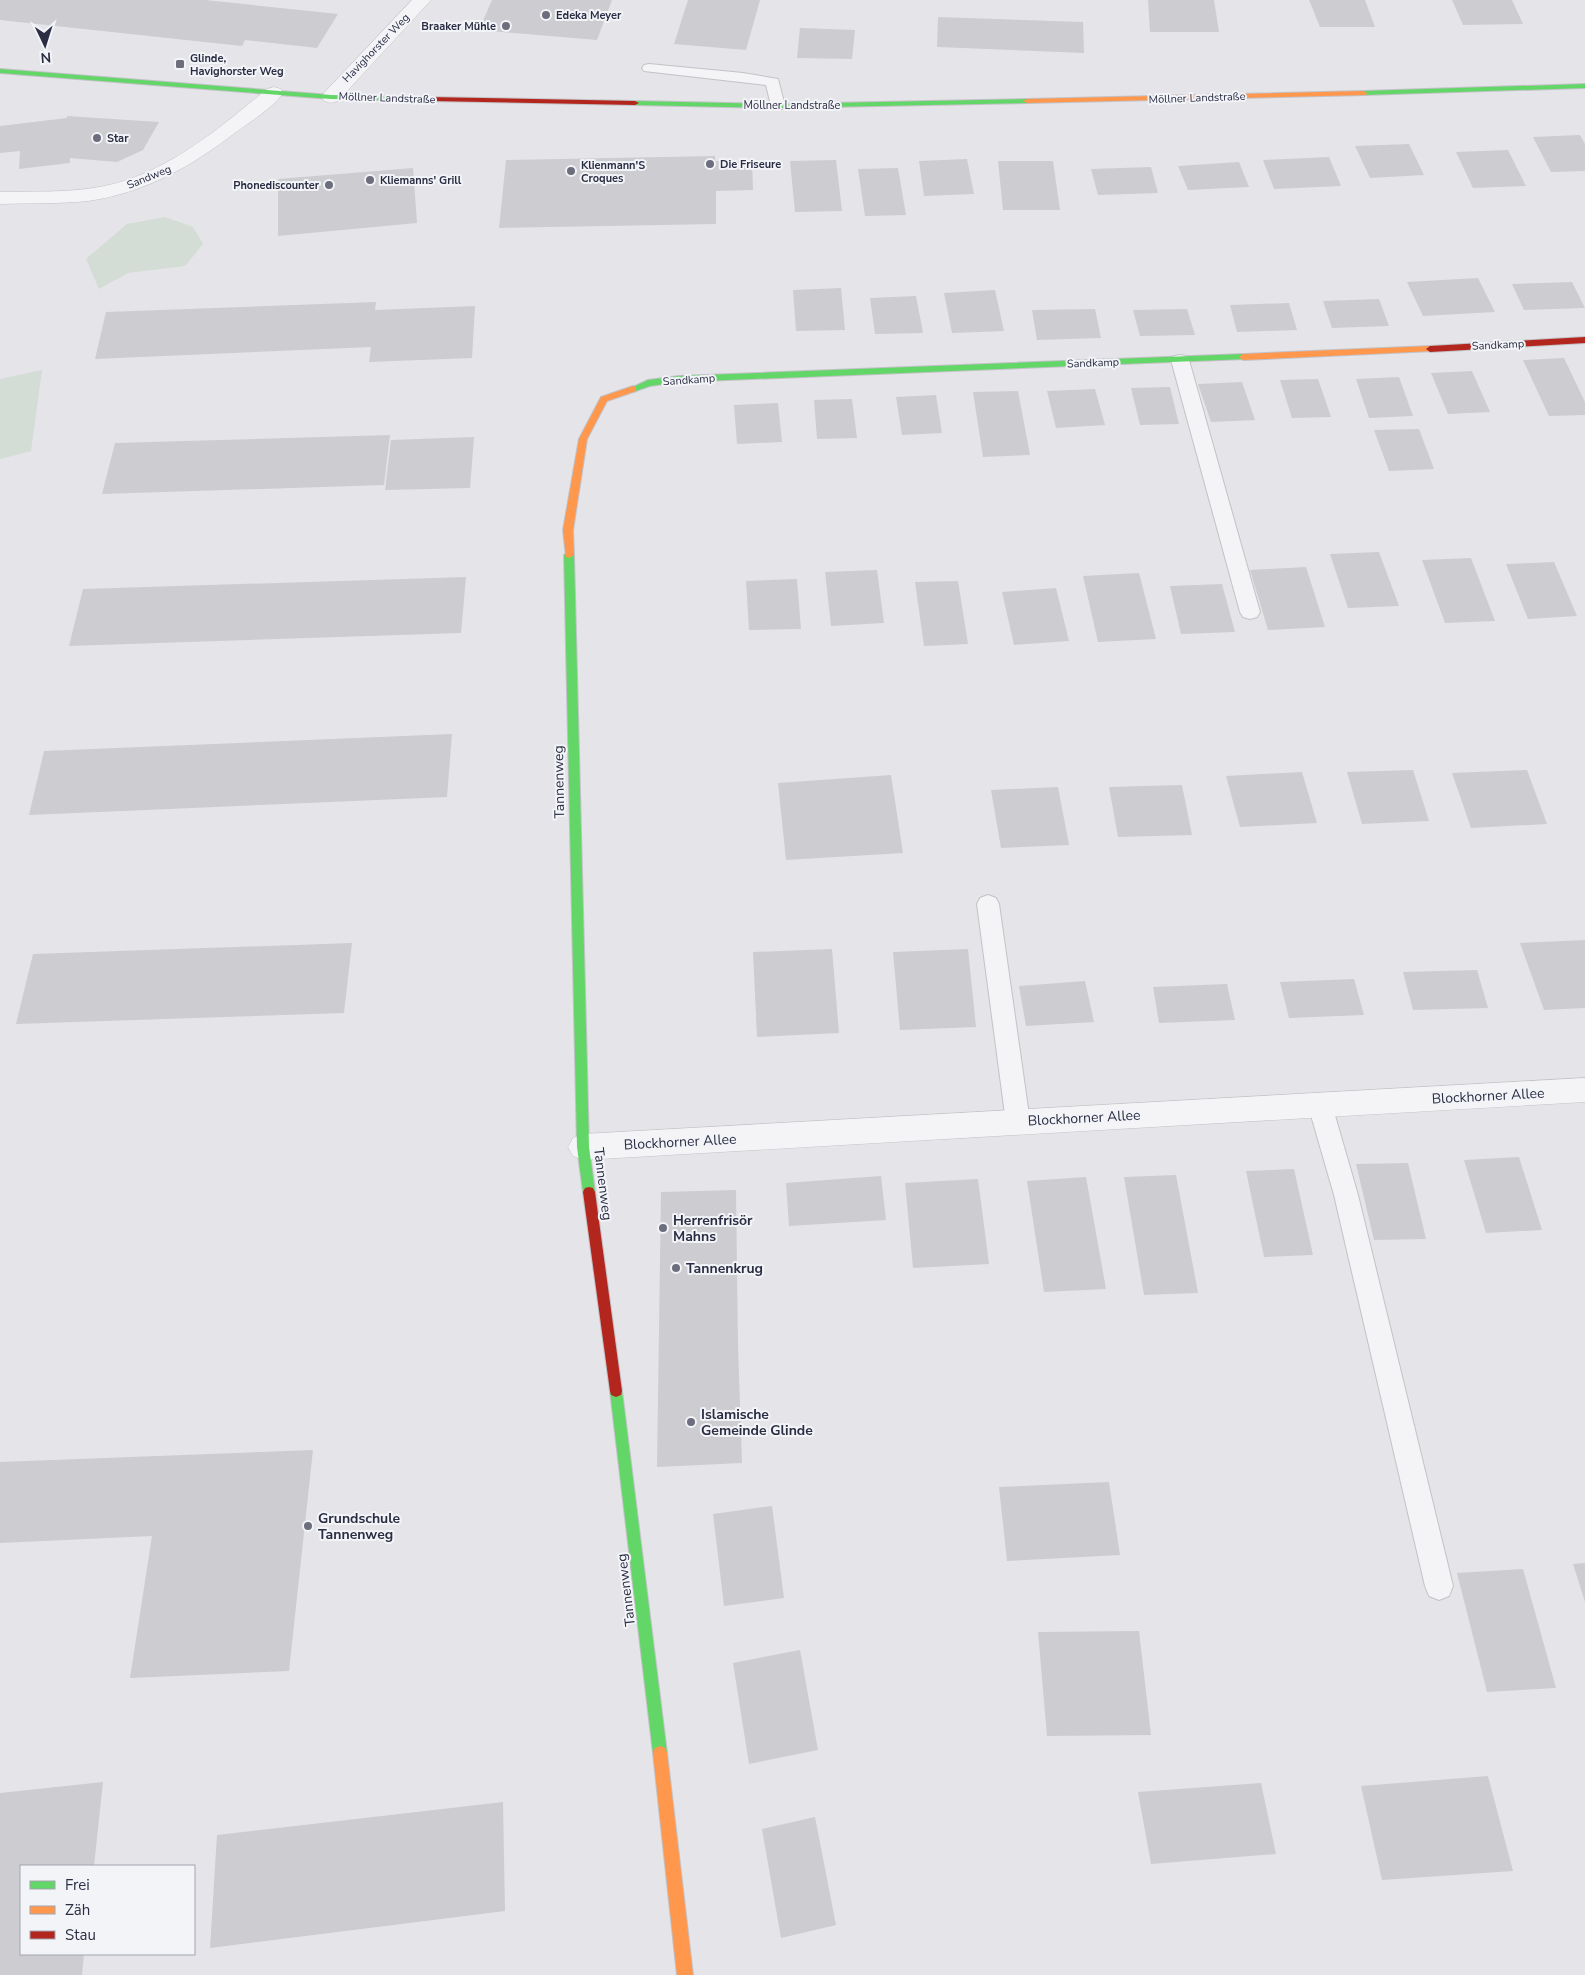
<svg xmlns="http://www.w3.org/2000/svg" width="1585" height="1975" font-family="'Nunito Sans',sans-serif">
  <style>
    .green { fill: #d3dcd5 }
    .building { fill: #ccccd1 }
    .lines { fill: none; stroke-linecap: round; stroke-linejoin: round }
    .lane-casing { stroke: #c2c2c7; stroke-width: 2 }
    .street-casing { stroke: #c2c2c7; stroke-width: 1 }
    .fast-casing { stroke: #c2c2c7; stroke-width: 2 }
    .slow-casing { stroke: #c2c2c7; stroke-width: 2 }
    .jam-casing { stroke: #c2c2c7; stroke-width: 2 }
    .lane { fill: #f4f4f6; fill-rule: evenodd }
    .street { fill: #f4f4f6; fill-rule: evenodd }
    .fast { fill: #63d668; fill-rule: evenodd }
    .slow { fill: #ff974d; fill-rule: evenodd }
    .jam { fill: #b3261e; fill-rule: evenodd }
    .poi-dot { fill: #6c6d7d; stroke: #f3f4f8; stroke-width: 2 }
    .labels { text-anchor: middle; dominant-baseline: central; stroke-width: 4; stroke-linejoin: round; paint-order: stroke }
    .far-poi-label { font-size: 11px; font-weight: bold; fill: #2b2d43; stroke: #f3f4f8; text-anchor: start }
    .far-street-label { font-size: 11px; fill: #2b2d43; stroke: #f3f4f8 }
    .street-label { font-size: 14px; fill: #2b2d43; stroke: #f3f4f8 }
    .poi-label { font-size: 14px; font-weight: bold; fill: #2b2d43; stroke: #f3f4f8; text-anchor: start }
  </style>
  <rect width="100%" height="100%" fill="#e5e5e9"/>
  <!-- green -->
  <g class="green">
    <path d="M165,217L193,227L203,244L185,266L128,273L99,289L86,259L127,224Z"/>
    <path d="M42,370L31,451L0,459V379Z"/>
  </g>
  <!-- building -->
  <g class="building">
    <path d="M0,0H205L338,14L317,48L245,40L242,46L0,20Z"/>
    <path d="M492,0H612L597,40L479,30Z"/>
    <path d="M688,0H760L746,50L674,44Z"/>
    <path d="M1148,0H1214L1219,32H1150Z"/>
    <path d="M1309,0H1365L1375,27H1320Z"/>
    <path d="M1452,0H1512L1523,24L1463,25Z"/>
    <path d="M938,17L1083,22L1084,53L937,47Z"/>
    <path d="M800,28L855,30L852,59L797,58Z"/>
    <path d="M67,116L159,122L143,150L117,162L70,158V163L19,169L20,151L0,153V126L67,118Z"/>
    <path d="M1580,135L1585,144V171L1551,172L1533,137Z"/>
    <path d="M1409,144L1424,175L1370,178L1355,146Z"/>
    <path d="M1508,150L1526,186L1473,188L1456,152Z"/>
    <path d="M715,156V161H752L753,190L716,191V224L499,228L506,160Z"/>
    <path d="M1329,157L1341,186L1274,189L1263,160Z"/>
    <path d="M967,159L974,194L924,196L919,161Z"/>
    <path d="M836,160L842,211L795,212L790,161Z"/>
    <path d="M998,161H1053L1060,210H1003Z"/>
    <path d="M1239,162L1249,187L1188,190L1178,166Z"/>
    <path d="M1151,167L1158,193L1098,195L1091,169Z"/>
    <path d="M413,168L417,223L278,236V179Z"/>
    <path d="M898,168L906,215L865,216L858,169Z"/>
    <path d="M1478,278L1495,312L1423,316L1407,282Z"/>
    <path d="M1572,282L1585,308L1524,310L1512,284Z"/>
    <path d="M841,288L845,330L796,331L793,290Z"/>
    <path d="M995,290L1004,331L952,333L944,293Z"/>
    <path d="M916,296L923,333L875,334L870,298Z"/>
    <path d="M1379,299L1389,326L1332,328L1323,301Z"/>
    <path d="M376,302L375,310L475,306L472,358L369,362L371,347L95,359L106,312Z"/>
    <path d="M1289,303L1297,330L1237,332L1230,305Z"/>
    <path d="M1095,309L1101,338L1037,340L1032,310Z"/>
    <path d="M1187,309L1195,335L1140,336L1133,310Z"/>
    <path d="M1564,358L1585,402V415L1549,416L1523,360Z"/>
    <path d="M1472,371L1490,412L1448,414L1431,373Z"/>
    <path d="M1399,377L1413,416L1369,418L1356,379Z"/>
    <path d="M1318,379L1331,417L1292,418L1280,380Z"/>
    <path d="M1242,382L1255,420L1211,422L1198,384Z"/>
    <path d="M1170,387L1179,424L1140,425L1131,388Z"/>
    <path d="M1095,389L1105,425L1056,428L1047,391Z"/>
    <path d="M1018,391L1030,455L983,457L973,392Z"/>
    <path d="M936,395L942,433L902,435L896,397Z"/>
    <path d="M852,399L857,438L817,439L814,400Z"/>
    <path d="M778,403L782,442L737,444L734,405Z"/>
    <path d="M1419,429L1434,469L1389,471L1374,430Z"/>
    <path d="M390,435L384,485L102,494L115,443Z"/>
    <path d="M474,437L470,488L385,490L391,440Z"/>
    <path d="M1379,552L1399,606L1348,608L1330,554Z"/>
    <path d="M1471,558L1495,621L1445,623L1422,560Z"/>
    <path d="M1554,562L1577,616L1528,619L1506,564Z"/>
    <path d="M1306,567L1325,627L1268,630L1250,570Z"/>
    <path d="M877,570L884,623L831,626L825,572Z"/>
    <path d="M1139,573L1156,639L1098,642L1083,576Z"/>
    <path d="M466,577L461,633L69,646L83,589Z"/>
    <path d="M797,579L801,629L749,630L746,581Z"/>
    <path d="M958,581L968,644L924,646L915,582Z"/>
    <path d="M1222,584L1235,632L1181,634L1170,586Z"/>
    <path d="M1056,588L1069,641L1014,645L1002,592Z"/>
    <path d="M452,734L447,797L29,815L44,751Z"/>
    <path d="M1413,770L1429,821L1362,824L1347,772Z"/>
    <path d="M1527,770L1547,824L1471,828L1452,773Z"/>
    <path d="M1302,772L1317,823L1240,827L1226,776Z"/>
    <path d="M891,775L903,853L786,860L778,783Z"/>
    <path d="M1182,785L1192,835L1118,837L1109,787Z"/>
    <path d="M1058,787L1069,845L1001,848L991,790Z"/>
    <path d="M1585,940V1008L1544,1010L1520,943Z"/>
    <path d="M352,943L344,1013L16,1024L33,954Z"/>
    <path d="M832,949L839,1033L757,1037L753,952Z"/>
    <path d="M968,949L976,1027L900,1030L893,952Z"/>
    <path d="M1477,970L1488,1008L1413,1010L1403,972Z"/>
    <path d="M1354,979L1364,1015L1289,1018L1280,982Z"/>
    <path d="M1085,981L1094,1022L1026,1026L1019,986Z"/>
    <path d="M1227,984L1235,1020L1159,1023L1153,987Z"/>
    <path d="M1519,1157L1542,1230L1486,1233L1464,1160Z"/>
    <path d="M1408,1163L1426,1239L1374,1240L1356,1164Z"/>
    <path d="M1294,1169L1313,1255L1264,1257L1246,1171Z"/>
    <path d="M1176,1175L1198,1293L1144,1295L1124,1177Z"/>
    <path d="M881,1176L886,1220L789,1226L786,1183Z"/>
    <path d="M1086,1177L1106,1289L1044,1292L1027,1181Z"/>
    <path d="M978,1179L989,1264L913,1268L905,1183Z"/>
    <path d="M736,1190L738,1346L742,1463L657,1467L661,1192Z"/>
    <path d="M313,1450L289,1671L130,1678L152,1536L0,1543V1462Z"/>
    <path d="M1109,1482L1120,1555L1007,1561L999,1487Z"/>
    <path d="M772,1506L784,1598L724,1606L713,1514Z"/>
    <path d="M1585,1563V1602L1573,1564Z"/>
    <path d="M1523,1569L1556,1688L1487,1692L1457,1573Z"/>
    <path d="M1139,1631L1151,1735L1047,1736L1038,1632Z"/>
    <path d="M800,1650L818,1750L749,1764L733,1663Z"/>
    <path d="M1488,1776L1513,1871L1382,1880L1361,1786Z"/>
    <path d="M103,1782L94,1866H21V1954H84L82,1975H0V1793Z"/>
    <path d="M1261,1783L1276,1854L1151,1864L1138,1792Z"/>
    <path d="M503,1802L505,1911L210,1948L217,1835Z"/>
    <path d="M815,1817L836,1925L781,1938L762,1829Z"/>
  </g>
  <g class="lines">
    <defs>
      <g id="lane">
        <path d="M649,64L743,73L778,79L785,106L782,109H772L766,85L644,71L642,68L644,65Z"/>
        <path d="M1180,355L1186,356L1189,360L1260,612L1257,617L1250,619L1243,617L1240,612L1171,360L1174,356Z"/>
        <path d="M988,895L996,898L999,904L1030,1122L1026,1129L1018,1132L1010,1129L1006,1122L977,904L980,898Z"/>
        <path d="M1320,1095L1328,1098L1332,1105L1358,1195L1453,1586L1449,1596L1439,1600L1429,1596L1425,1586L1334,1195L1308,1105L1312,1098Z"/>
      </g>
      <g id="street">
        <path d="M412,0H431L338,101L331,103L324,101L322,97L324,93Z"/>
        <path d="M274,87L281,89L283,93C274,107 250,122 236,132C192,166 145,193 88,201C59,204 29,203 0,204V192C33,191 66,193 99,187C164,176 217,130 267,89Z"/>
        <path d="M1585,1078V1102L583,1160L573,1156L568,1147L573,1138L583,1134Z"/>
      </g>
      <g id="fast">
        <path d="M0,69L331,95L430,97L434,99L430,101L331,99L0,73Z"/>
        <path d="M1585,84V88L1363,95L1359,93L1363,91Z"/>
        <path d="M1027,99L1031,101L1030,103L777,108L635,105L631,103L635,101L777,104Z"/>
        <path d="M1243,354L1247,357L1246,359L679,382L650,386L633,392L629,389L648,380L679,376Z"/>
        <path d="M569,552L574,555L589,1147L595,1192L593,1196L589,1197L585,1196L583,1192L577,1147L564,555Z"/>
        <path d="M616,1385L621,1387L622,1391L667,1753L665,1758L660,1760L655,1758L653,1753L610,1391L611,1387Z"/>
      </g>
      <g id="slow">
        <path d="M1363,91L1367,93L1366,95L1027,103L1023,101L1027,99Z"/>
        <path d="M1430,346L1434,349L1433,351L1243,360L1239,357L1243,354Z"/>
        <path d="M633,386L636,387V391L607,401L587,439L573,530L574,555L569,558L566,557L563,530L579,439L601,397Z"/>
        <path d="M660,1746L665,1748L667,1753L693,1975H677L653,1753L655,1748Z"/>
      </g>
      <g id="jam">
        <path d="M427,97L635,101L639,103L635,105L430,101H427Z"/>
        <path d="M1585,337V343L1430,352L1426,349L1430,346Z"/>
        <path d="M589,1187L593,1188L595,1192L622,1391L621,1395L616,1397L611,1395L610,1391L583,1192L585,1188Z"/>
      </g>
    </defs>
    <!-- lane casing -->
    <use href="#lane" class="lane-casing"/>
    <!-- street casing -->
    <use href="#street" class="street-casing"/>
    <!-- fast casing -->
    <use href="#fast" class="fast-casing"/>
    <!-- slow casing -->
    <use href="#slow" class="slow-casing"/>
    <!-- jam casing -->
    <use href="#jam" class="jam-casing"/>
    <!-- lane -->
    <use href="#lane" class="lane"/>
    <!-- street -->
    <use href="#street" class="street"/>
    <!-- fast -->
    <use href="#fast" class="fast"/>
    <!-- slow -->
    <use href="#slow" class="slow"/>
    <!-- jam -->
    <use href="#jam" class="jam"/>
  </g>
  <!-- markers -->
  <g class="poi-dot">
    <circle cx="546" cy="15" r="5"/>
    <circle cx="506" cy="26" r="5"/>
    <rect x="175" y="59" width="10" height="10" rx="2.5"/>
    <circle cx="97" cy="138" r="5"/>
    <circle cx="710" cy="164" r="5"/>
    <circle cx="571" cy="171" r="5"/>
    <circle cx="370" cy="180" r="5"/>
    <circle cx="329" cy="185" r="5"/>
    <circle cx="663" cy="1228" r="5"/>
    <circle cx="676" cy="1268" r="5"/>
    <circle cx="691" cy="1422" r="5"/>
    <circle cx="308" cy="1526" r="5"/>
  </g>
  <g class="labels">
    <!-- far-poi labels -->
    <g class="far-poi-label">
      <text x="556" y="15">Edeka Meyer</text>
      <text x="496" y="26" text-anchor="end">Braaker Mühle</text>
      <text x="190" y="58">Glinde,<tspan x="190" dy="13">Havighorster Weg</tspan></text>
      <text x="107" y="138">Star</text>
      <text x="720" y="164">Die Friseure</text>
      <text x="581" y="165">Klienmann'S<tspan x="581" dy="13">Croques</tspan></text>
      <text x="380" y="180">Kliemanns' Grill</text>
      <text x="319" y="185" text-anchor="end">Phonediscounter</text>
    </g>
    <!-- far-street labels -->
    <g class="far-street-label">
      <text transform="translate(376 48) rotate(-46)">Havighorster Weg</text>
      <text transform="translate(387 98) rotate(2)">Möllner Landstraße</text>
      <text transform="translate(1197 98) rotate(-2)">Möllner Landstraße</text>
      <text x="792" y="105">Möllner Landstraße</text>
      <text transform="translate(149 177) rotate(-22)">Sandweg</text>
      <text transform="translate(1498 345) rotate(-3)">Sandkamp</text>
      <text transform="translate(1093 363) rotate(-2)">Sandkamp</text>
      <text transform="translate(689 380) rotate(-4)">Sandkamp</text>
    </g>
    <!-- street labels -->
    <g class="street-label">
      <text transform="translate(559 782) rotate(-91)">Tannenweg</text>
      <text transform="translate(1488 1096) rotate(-3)">Blockhorner Allee</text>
      <text transform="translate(1084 1118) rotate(-3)">Blockhorner Allee</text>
      <text transform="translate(680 1142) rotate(-3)">Blockhorner Allee</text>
      <text transform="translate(603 1184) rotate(83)">Tannenweg</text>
      <text transform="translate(626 1590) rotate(-97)">Tannenweg</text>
    </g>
    <!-- poi labels -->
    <g class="poi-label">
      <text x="673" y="1220">Herrenfrisör<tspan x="673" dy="16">Mahns</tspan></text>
      <text x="686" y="1268">Tannenkrug</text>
      <text x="701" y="1414">Islamische<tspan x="701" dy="16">Gemeinde Glinde</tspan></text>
      <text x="318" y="1518">Grundschule<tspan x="318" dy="16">Tannenweg</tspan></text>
    </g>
  </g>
  <!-- legend -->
  <rect x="20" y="1865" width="175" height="90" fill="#f3f4f8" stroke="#a3a4b0"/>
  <rect x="30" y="1881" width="25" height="8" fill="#63d668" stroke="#a3a4b0"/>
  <text x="65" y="1890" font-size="15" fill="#2b2d43">Frei</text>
  <rect x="30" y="1906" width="25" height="8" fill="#ff974d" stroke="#a3a4b0"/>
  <text x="65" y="1915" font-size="15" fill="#2b2d43">Zäh</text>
  <rect x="30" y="1931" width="25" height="8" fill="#b3261e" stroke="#a3a4b0"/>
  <text x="65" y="1940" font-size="15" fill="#2b2d43">Stau</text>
  <!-- north arrow -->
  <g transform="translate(45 45) rotate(176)" stroke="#f3f4f8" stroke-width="4" paint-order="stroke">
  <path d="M0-4L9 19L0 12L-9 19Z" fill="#2b2d43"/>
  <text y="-8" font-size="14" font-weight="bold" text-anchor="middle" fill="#2b2d43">N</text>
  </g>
</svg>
